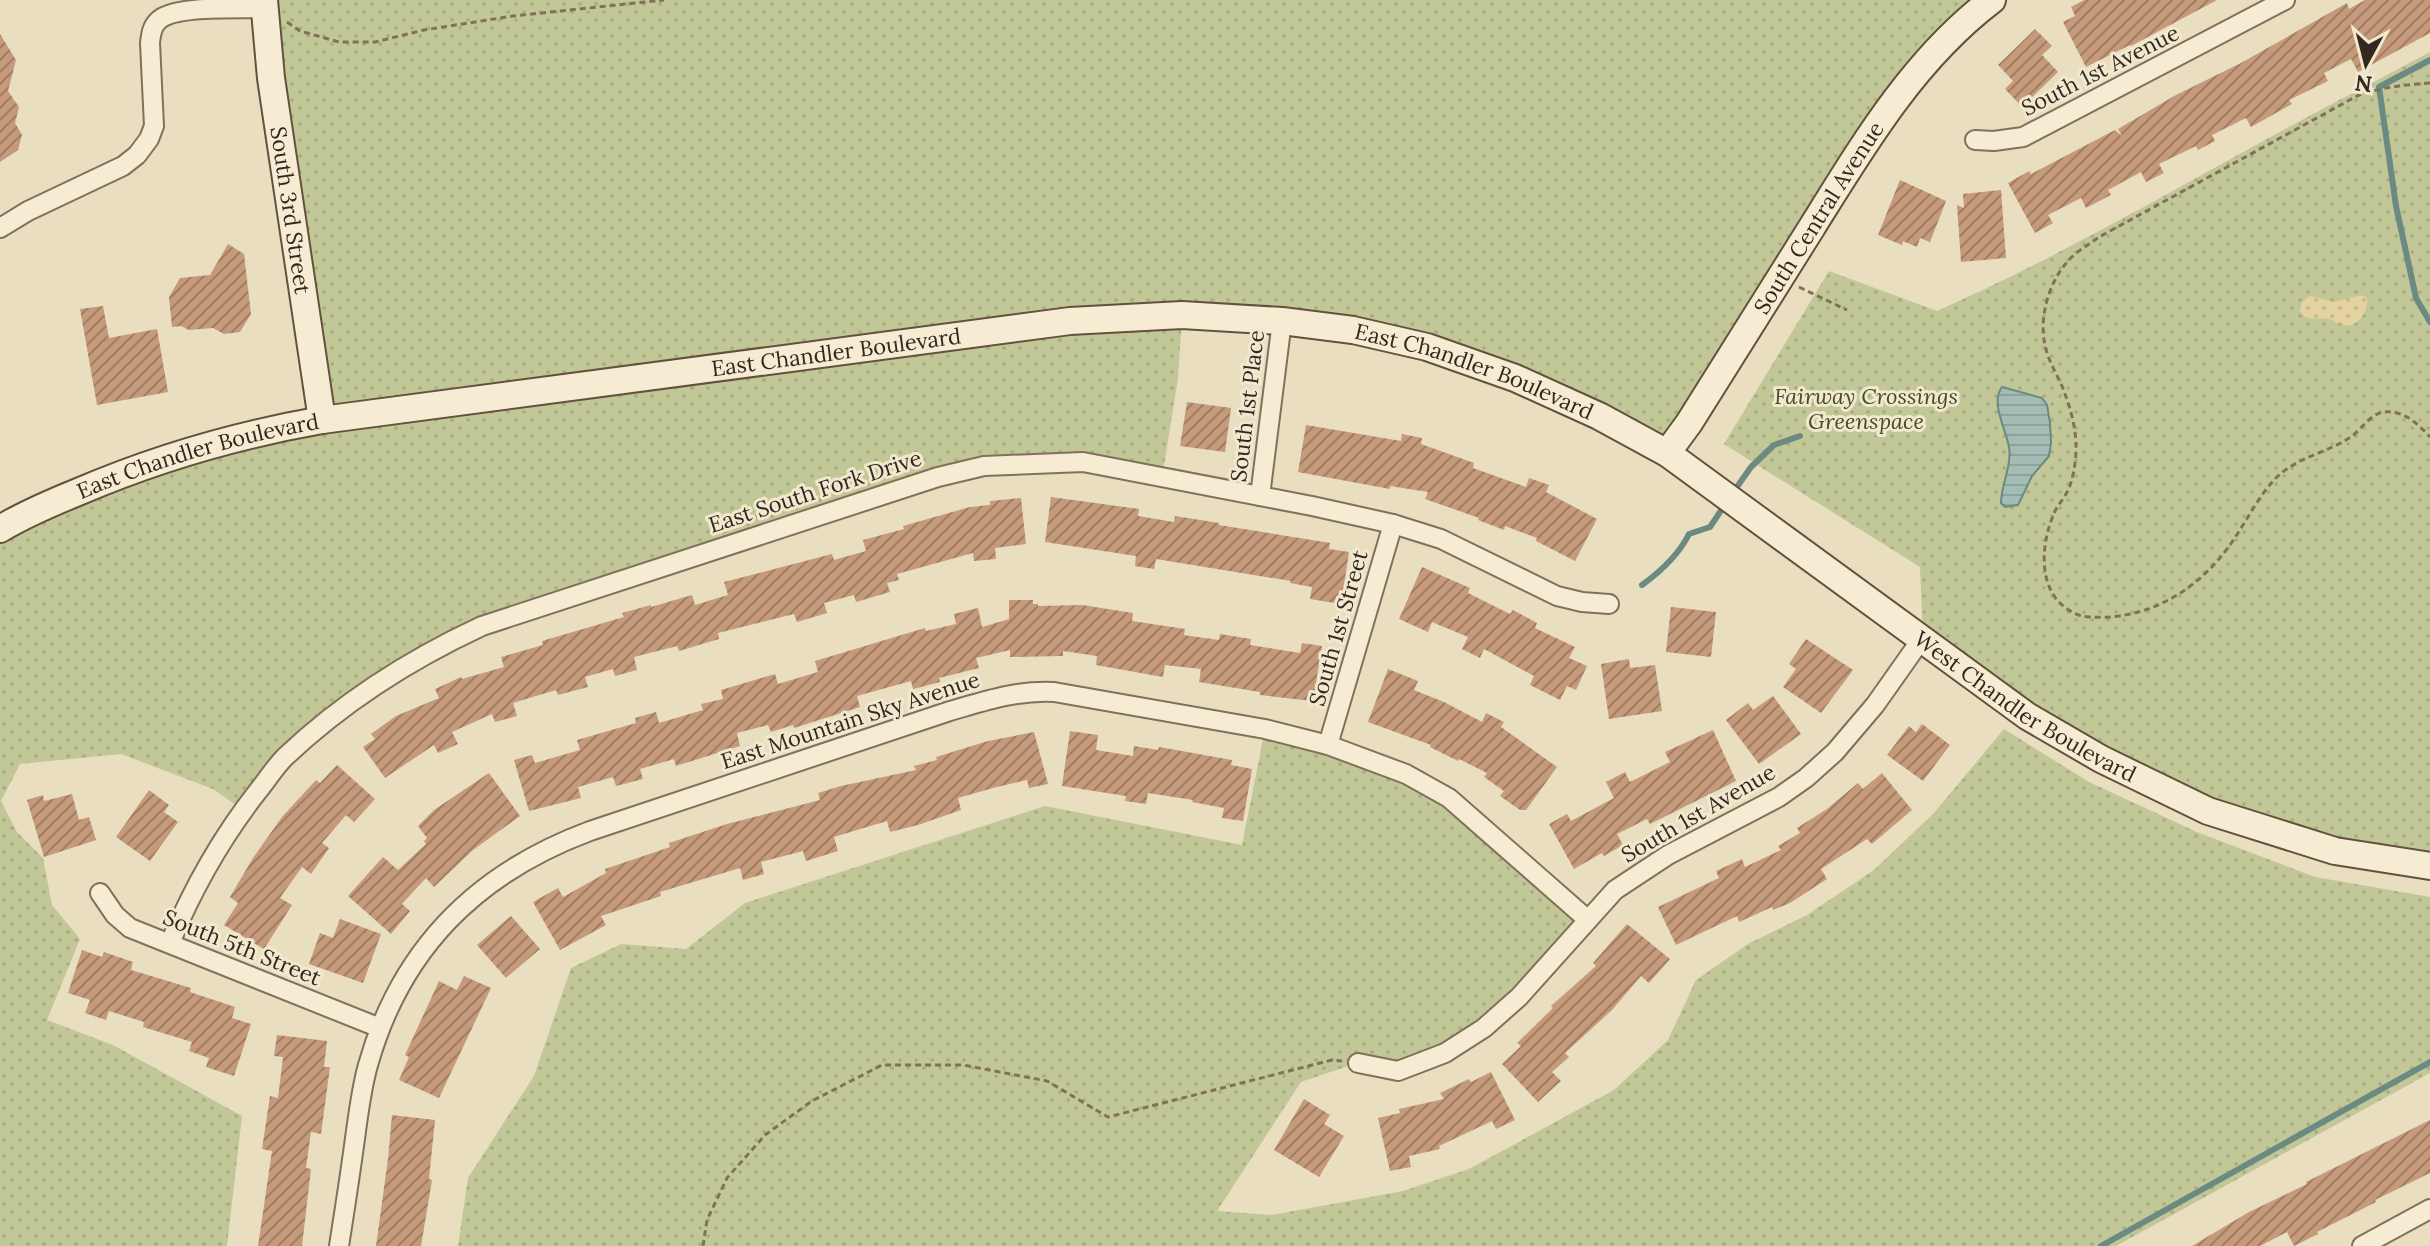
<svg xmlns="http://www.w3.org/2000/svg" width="2430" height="1246" font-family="Lora,serif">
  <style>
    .grass { fill: url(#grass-dots) }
    .sand { fill: url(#sand-dots) }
    .water { fill: url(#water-rules); stroke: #6b8a82; stroke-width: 2 }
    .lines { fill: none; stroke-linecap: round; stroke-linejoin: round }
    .stream { stroke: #6b8a82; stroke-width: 6 }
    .building { fill: url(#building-hatch) }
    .street-casing { stroke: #82705a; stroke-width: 22 }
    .secondary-casing { stroke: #64513d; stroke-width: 30 }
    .path { stroke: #82705a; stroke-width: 3; stroke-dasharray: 6 4; stroke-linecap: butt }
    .street { stroke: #f6ecd3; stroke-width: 18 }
    .secondary { stroke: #f6ecd3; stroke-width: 26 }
    .labels { text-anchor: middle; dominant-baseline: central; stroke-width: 6; stroke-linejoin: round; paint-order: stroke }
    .street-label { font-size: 22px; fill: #33281d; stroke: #f2e8d0 }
    .park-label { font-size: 22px; font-style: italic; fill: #434e25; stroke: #f2e8d0 }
  </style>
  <defs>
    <pattern id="grass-dots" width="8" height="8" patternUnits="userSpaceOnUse" patternTransform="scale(2)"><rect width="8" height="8" fill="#c1c796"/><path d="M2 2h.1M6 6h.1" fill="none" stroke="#a6ab81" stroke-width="1.8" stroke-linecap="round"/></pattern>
    <pattern id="sand-dots" width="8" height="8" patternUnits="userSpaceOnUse" patternTransform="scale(2)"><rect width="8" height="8" fill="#e4d3a0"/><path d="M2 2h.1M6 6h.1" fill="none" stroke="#c4b589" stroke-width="1.8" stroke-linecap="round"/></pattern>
    <pattern id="water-rules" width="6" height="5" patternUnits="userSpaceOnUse" patternTransform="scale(2)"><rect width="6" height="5" fill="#a3bdb5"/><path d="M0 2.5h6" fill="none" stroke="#8da29b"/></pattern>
    <pattern id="building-hatch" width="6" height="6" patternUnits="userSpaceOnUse" patternTransform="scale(2)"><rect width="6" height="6" fill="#c59a7a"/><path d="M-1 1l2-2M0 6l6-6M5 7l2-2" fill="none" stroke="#a17e63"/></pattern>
  </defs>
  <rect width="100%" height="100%" fill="#eadec1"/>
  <!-- grass -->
  <g class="grass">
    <path d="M264,0H1992L1943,44L1667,453L1427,347L1182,316L1178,378L1162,478L1083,462L984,466L482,626L330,720L243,810L213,789L121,754L20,764L1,801L17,832L43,858L52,905L80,939L47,1020L113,1045L242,1116L227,1246H0V529L21,517L322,420Z"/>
    <path d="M2430,52V866L2335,851L2101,759L1923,637L1920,567L1724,444L1829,271L1937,311C2040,265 2137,211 2236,156C2300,120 2365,87 2430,52Z"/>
    <path d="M1265,729L1406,774L1588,920L1484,1028L1398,1071L1357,1063L1301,1082L1217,1211L1272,1215L1403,1191L1469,1169L1614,1090L1668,1040L1696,980L1748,944L1807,915L1874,870L1934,813L2004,729L2089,782L2197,832L2315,877L2430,897V1073L2116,1246H458L468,1178L534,1076L571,968L621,944L686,949L745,903L1045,806L1242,845Z"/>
  </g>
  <!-- sand -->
  <path class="sand" d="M2361,295L2367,298C2369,312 2356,331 2340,324C2334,322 2335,320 2329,319C2316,317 2308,323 2300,311L2302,302L2310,296L2334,302Z"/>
  <!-- water -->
  <path class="water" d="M2002,387L2042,398L2047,405L2050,423L2051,443L2049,456L2032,476L2018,505L2005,507L2001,503C2001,485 2012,466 2009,447C2006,429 1990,403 2002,387Z"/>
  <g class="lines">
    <!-- stream -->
    <g class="stream">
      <path d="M2430,60L2379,87L2396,206L2416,298L2430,322"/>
      <path d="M1732,494L1751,467L1774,445L1800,436"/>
      <path d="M1642,585C1660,572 1679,554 1689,534L1710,527L1726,503"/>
      <path d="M2101,1246L2430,1062"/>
    </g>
  </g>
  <!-- building -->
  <g class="building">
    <path d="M2084,0H2217L2131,46L2130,45L2086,67L2063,22L2075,16L2071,7Z"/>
    <path d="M2365,0H2430V33L2358,72L2351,59L2324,73L2328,81L2289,100L2292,104L2251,127L2246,118L2212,135L2215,141L2198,150L2196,146L2159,164L2164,173L2146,182L2141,172L2108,190L2111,195L2086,208L2081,198L2048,215L2053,223L2035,233L2008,183L2029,171L2031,174L2115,130L2122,136L2118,129L2176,95L2241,63L2347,3L2349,9Z"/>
    <path d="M2035,29L2052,46L2042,55L2058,72L2022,107L2005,89L2013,81L1998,65Z"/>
    <path d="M0,34L16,60L8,91L19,107L15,123L22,135L18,150L0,162Z"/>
    <path d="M1900,180L1946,201L1930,242L1920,238L1917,247L1903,241L1902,245L1878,235Z"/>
    <path d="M2001,190L2006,258L1961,262L1957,205L1964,208L1963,194Z"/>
    <path d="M228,244L244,254L251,314L240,332L224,334L213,328L189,330L181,326L172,327L169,297L180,278L210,275Z"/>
    <path d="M103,306L109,338L157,329L168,392L97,405L80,309Z"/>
    <path d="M1187,402L1231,408L1225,452L1180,446Z"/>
    <path d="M1306,425L1401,441L1402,434L1422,438L1421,444L1474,463L1473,468L1526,487L1529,478L1549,485L1546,492L1597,519L1575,561L1536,541L1537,538L1505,526L1504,530L1478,520L1479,518L1425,499L1428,492L1390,486V489L1298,472Z"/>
    <path d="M1051,497L1139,509L1138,516L1174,522L1175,516L1219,523V525L1330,543L1329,549L1349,552L1341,604L1310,599L1312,587L1290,583L1291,581L1156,559L1154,569L1135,566L1136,556L1045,542Z"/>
    <path d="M1021,498L1026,544L995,548L996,559L974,561L973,553L897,574L899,580L887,583L890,592L856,602L854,595L824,603L827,613L797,622L794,614L718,633L719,639L679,651L677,646L634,657L637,670L615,676L613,669L585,677L588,687L558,695L556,690L513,703L517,716L495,722L492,714L452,732L458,744L438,753L434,745L385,778L363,747L375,739L371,734L396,716L439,698L435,689L461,677L462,679L504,667L501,657L543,645L542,641L624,617L622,613L651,605V607L692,595L695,605L728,595L724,582L832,554L834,560L866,551L863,540L904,529L903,526L970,507L990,505V501Z"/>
    <path d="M1422,567L1470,588L1468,593L1510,614L1513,610L1537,623L1535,628L1575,647L1569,658L1587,666L1576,690L1567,686L1560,700L1530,685L1534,676L1484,649L1480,658L1462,649L1468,637L1432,622L1428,632L1399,619Z"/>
    <path d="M1009,600H1033V604H1038V606L1082,605L1133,613L1132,621L1185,629L1184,635L1219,640L1220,634L1251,639L1250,645L1300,653L1302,643L1322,646L1313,701L1260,695V692L1199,682L1201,669L1165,665L1163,677L1096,665L1097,656L1063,651V656L1010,657V650L976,658L979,668L939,678L940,682L913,689L911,681L857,696L860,707L794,728L793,725L771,732L768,725L737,733L740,746L676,766L674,759L640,769L643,779L616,786L613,777L578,787L581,798L529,811L514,760L532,755L535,763L580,750L577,740L636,723L635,718L656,712L659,723L703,710L701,704L723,699L721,690L775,674L778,684L818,672L815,661L925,628L926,631L956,624L954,614L978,608L982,627L1009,619Z"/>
    <path d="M1671,607L1716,612L1711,657L1666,652Z"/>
    <path d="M1806,639L1853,670L1821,713L1783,687L1796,669L1789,664Z"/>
    <path d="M1629,659L1630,668L1655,665L1662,711L1609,719L1601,664Z"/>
    <path d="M1388,669L1418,681L1414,690L1444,702L1482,722L1486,713L1504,722L1501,727L1557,767L1526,810H1520L1500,796L1504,791L1484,777L1487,773L1459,759L1458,761L1430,747L1431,745L1368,722Z"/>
    <path d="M1773,696L1801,734L1759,764L1726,720L1748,703L1753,710Z"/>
    <path d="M1922,724L1950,745L1923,781L1887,755L1909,726L1916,732Z"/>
    <path d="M1713,730L1736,781L1650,824L1647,819L1617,834L1623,845L1604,856L1602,853L1574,869L1549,824L1567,814L1571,821L1614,798L1606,782L1625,772L1630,782L1670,762L1665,752Z"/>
    <path d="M1070,731L1098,735L1096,750L1133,756L1134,746L1158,750L1159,747L1232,760L1231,765L1252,769L1243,821L1222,818L1224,808L1192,802L1193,800L1148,793L1146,804L1125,801L1126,796L1062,786Z"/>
    <path d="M1034,732L1048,784L1029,788L1027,780L993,788L958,798L961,810L918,825L890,832L887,821L834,837L838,851L806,861L803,851L761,862L764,874L743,880L740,868L660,892L661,896L601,916L606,925L560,950L533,902L558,888L563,897L606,873L605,869L670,847L669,843L727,824L820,800L818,793L841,786L916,770L914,766L937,760L936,757L988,741Z"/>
    <path d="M337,765L375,799L354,822L346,815L322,843L329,848L311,874L302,867L280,898L292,905L264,949L224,925L238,903L230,897L253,858L282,817L316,780L320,783Z"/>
    <path d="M489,773L520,816L473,850L434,887L426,878L402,904L410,911L391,934L348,896L383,857L398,870L426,844L424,841L427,838L418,826L434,810Z"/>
    <path d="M1882,773L1912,810L1872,844L1867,839L1821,869L1827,879L1790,903L1773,910L1772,907L1739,922L1737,916L1676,945L1658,907L1719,878L1716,871L1742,859L1745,867L1781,850L1778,846L1800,833L1797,828L1827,809L1858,783L1863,789Z"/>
    <path d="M149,790L169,805L164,812L178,822L150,861L116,837Z"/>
    <path d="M72,794L79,820L89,817L96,840L44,857L27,800L43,795L44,801Z"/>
    <path d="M511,916L540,949L506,978L477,945Z"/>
    <path d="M340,919L381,934L363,983L309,964L320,933L333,938Z"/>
    <path d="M1627,924L1670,959L1649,983L1641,976L1612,1010L1565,1053L1569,1057L1552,1072L1561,1081L1538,1102L1502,1064L1521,1046L1517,1043L1553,1008L1551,1006L1596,966L1593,963Z"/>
    <path d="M82,950L102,957L104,952L133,962L131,970L191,988L190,992L235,1007L232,1018L251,1024L234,1076L206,1067L209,1058L189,1051L192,1042L143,1027L144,1022L109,1011L106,1020L85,1013L90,1000L68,993Z"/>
    <path d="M464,976L491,988L439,1098L399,1080L409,1057L405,1055L439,981L457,990Z"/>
    <path d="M277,1035L327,1041L324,1067H330L321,1134L311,1132L306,1168L311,1169L302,1246H258L272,1151L262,1149L270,1096L278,1098L283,1057L274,1056Z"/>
    <path d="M1491,1072L1515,1120L1496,1129L1492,1121L1439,1146L1440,1149L1409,1156L1411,1167L1390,1171L1378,1118L1400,1113L1399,1109L1444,1099L1440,1093L1469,1079L1471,1082Z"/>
    <path d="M1304,1099L1330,1115L1324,1124L1344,1136L1319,1177L1274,1150Z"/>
    <path d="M392,1115L435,1120L429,1179L432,1180L421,1246H376L388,1159Z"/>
    <path d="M2430,1120V1173L2375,1200L2376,1202L2317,1232L2318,1234L2294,1246L2287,1232L2260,1246H2192L2249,1212L2307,1184L2306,1182Z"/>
  </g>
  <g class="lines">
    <defs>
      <g id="street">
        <path d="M1975,140L1994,141L2023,137L2285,0"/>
        <path d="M0,228L28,211L123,166L137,155L149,139L154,126L150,43C151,34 152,26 159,20C176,5 240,9 264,8"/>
        <path d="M1260,496L1282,321"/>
        <path d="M1328,745L1393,524"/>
        <path d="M100,893L115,915L130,928L380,1028"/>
        <path d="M170,943C193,888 221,838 258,791C267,780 275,767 285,757C343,702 411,659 482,626L938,477L984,466L1083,462L1312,506L1393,524L1441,539L1557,596L1582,602L1609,604"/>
        <path d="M1358,1063L1398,1071L1445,1053L1484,1028L1519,997L1615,890L1668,855L1779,797L1806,778L1835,752L1875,705L1923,637"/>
        <path d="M339,1246C345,1208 351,1169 356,1131C359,1109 362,1086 368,1065C401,948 477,873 590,831L950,711C985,701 1017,690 1054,692L1265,729L1328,745L1406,774L1449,798L1588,920"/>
        <path d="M2362,1246L2430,1209"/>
      </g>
      <g id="secondary">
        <path id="s1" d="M264,0L271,78L322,420"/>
        <path id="s2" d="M1667,453L1689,423C1730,358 1771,293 1812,227C1863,145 1914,59 1992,0"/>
        <path id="s3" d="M0,529C25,514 51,503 78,492C157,458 237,435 322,420L1070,321L1182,315L1282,321L1353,330L1427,347L1515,378L1599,416L1667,453L2027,716L2101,759L2208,811L2335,851L2430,866"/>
      </g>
    </defs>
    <!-- street casing -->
    <use href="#street" class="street-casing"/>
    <!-- secondary casing -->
    <use href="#secondary" class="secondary-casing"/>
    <!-- path -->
    <g class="path">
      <path d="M287,22L300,31L339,42H375L424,30L513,16L664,0"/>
      <path d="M2430,83C2405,85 2380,87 2357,96L2099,237C2091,243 2082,248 2074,255C2050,276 2037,318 2046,349C2050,365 2060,379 2065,394C2071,410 2076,429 2076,447C2076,461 2074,475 2069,488C2066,496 2060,502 2056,509C2043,536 2037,577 2058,601C2067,610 2076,616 2089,617C2148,621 2199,590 2232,542C2246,522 2257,499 2273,481C2295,457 2325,454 2351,437C2362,429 2370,414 2384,412C2404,410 2418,424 2430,437"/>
      <path d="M1799,287L1847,310"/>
      <path d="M703,1246L707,1220L727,1178L765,1135L812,1101L882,1065H963L1047,1081L1108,1117L1332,1060L1342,1061"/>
    </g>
    <!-- street -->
    <use href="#street" class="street"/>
    <!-- secondary -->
    <use href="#secondary" class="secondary"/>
  </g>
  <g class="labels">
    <!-- street labels -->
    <g class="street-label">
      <text transform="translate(2100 70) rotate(-27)">South 1st Avenue</text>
      <text stroke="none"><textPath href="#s1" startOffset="212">South 3rd Street</textPath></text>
      <text stroke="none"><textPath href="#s2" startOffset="280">South Central Avenue</textPath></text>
      <text stroke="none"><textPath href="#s3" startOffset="860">East Chandler Boulevard</textPath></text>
      <text stroke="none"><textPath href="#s3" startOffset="1508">East Chandler Boulevard</textPath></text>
      <text transform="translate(1247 406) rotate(-83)">South 1st Place</text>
      <text stroke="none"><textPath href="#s3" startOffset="212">East Chandler Boulevard</textPath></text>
      <text transform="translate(815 491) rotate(-18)">East South Fork Drive</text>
      <text transform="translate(1338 628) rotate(-74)">South 1st Street</text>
      <text stroke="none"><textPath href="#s3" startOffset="2158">West Chandler Boulevard</textPath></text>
      <text transform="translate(850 720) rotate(-18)">East Mountain Sky Avenue</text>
      <text transform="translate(1698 813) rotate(-30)">South 1st Avenue</text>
      <text transform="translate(242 947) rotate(22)">South 5th Street</text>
    </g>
    <!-- park labels -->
    <g class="park-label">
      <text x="1866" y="396">Fairway Crossings<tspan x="1866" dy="25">Greenspace</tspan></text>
    </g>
  </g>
  <!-- north arrow -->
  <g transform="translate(2366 64) rotate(187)" stroke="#f2e8d0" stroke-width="6" paint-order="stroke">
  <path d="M0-6L14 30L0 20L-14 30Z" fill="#33281d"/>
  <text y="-12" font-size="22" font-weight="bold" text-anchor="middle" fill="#33281d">N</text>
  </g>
</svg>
